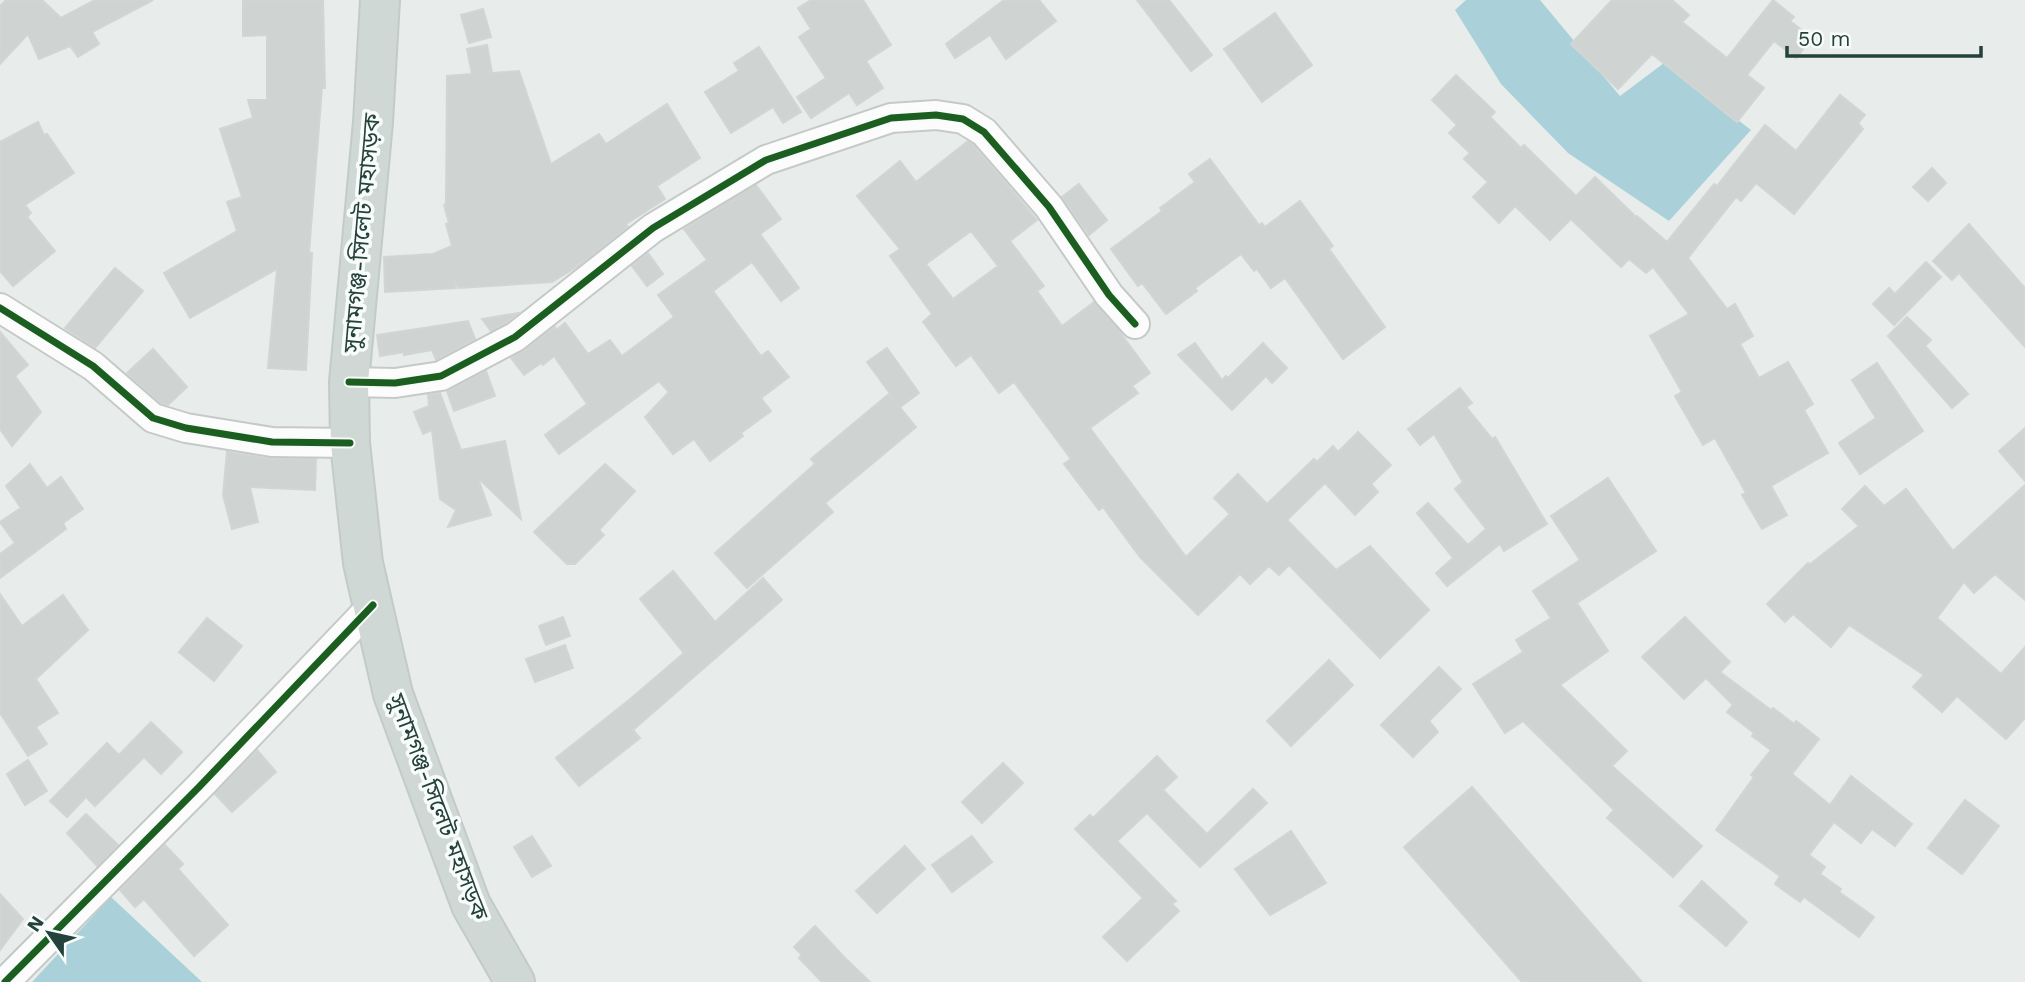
<svg xmlns="http://www.w3.org/2000/svg" width="2025" height="982" font-family="'Work Sans','Noto Sans Bengali',sans-serif">
  <style>
    .water { fill: #aad1da }
    .building { fill: #cfd4d2; stroke: #d1d6d4; stroke-width: 2; fill-rule: evenodd }
    .lines { fill: none; stroke-linecap: round; stroke-linejoin: round }
    .street-casing { stroke: #c5cac8; stroke-width: 32 }
    .primary-casing { stroke: #c3cbc9; stroke-width: 42 }
    .street { stroke: #fcfcfc; stroke-width: 28 }
    .primary { stroke: #cfd8d5; stroke-width: 38 }
    .cycleway-casing { stroke: #f7fbf9; stroke-width: 11 }
    .cycleway { stroke: #1b5e20; stroke-width: 7 }
    .labels { text-anchor: middle; dominant-baseline: central; stroke-width: 7; stroke-linejoin: round; paint-order: stroke }
    .street-label { font-size: 23px; fill: #25413b; stroke: #f7fbf9 }
  </style>
  <rect width="100%" height="100%" fill="#e8edeb"/>
  <!-- water -->
  <g class="water">
    <path d="M1466,0H1540L1620,96L1664,63L1751,130L1669,221L1568,153L1501,84L1455,10Z"/>
    <path d="M111,897L202,982H32Z"/>
  </g>
  <!-- building -->
  <g class="building">
    <path d="M6,0H42L61,18L95,0H153L92,32L99,44L78,57L70,46L39,59L28,34L0,64V6Z"/>
    <path d="M243,0H323L325,88H322L309,253H312L306,370L268,368L277,269L190,318L164,273L237,231L227,202L242,197L220,129L253,118L248,100H267V35L243,36Z"/>
    <path d="M811,0H863L891,45L866,61L883,88L857,105L849,93L811,118L797,97L826,78L799,37L811,29L798,8Z"/>
    <path d="M1004,0H1039L1056,21L1006,59L990,35L955,58L946,44Z"/>
    <path d="M1137,0H1169L1212,55L1191,71Z"/>
    <path d="M1612,0H1672L1689,15L1682,22L1727,58L1773,0L1794,17L1790,21L1812,38L1796,58L1774,41L1747,75L1764,88L1737,122L1652,54L1618,89L1571,44Z"/>
    <path d="M483,9L491,37L469,43L461,15Z"/>
    <path d="M1275,13L1312,65L1262,102L1224,49Z"/>
    <path d="M487,45L492,73L519,71L551,164L599,134L606,144L667,104L700,158L657,186L665,199L626,224L628,227L578,266L552,282L459,288L453,279L456,288L385,292L384,257L433,254L452,246L446,224L449,223L444,205L446,204L447,76L472,74L467,49Z"/>
    <path d="M759,47L801,112L783,123L773,107L731,133L705,92L739,71L734,63Z"/>
    <path d="M1456,75L1495,112L1490,117L1521,148L1524,145L1576,196L1595,177L1636,217L1637,216L1667,242L1714,184L1717,186L1765,125L1796,151L1840,95L1865,115L1858,123L1863,129L1794,214L1756,183L1741,201L1736,197L1688,258L1727,309L1735,304L1753,336L1740,344L1759,378L1788,362L1813,404L1804,410L1828,453L1771,486L1787,515L1762,529L1742,495L1746,493L1715,438L1703,445L1675,396L1682,392L1650,336L1689,314L1653,267L1646,273L1629,259L1621,267L1571,219L1550,240L1515,206L1499,223L1473,197L1488,182L1464,159L1470,153L1449,133L1457,125L1432,100Z"/>
    <path d="M38,122L44,135L47,134L74,173L25,205L31,213L27,217L55,251L13,286L0,271V142Z"/>
    <path d="M968,141L973,145L1037,220L1010,241L1044,286L1037,291L1062,326L1094,302L1119,331L1150,373L1132,386L1138,393L1090,428L1186,557L1230,514L1214,498L1238,474L1267,504L1314,459L1317,462L1333,446L1338,452L1358,432L1391,465L1371,484L1378,492L1355,515L1325,483L1287,520L1336,570L1370,546L1429,610L1380,658L1289,565L1279,575L1269,566L1250,584L1240,574L1198,615L1140,557L1103,507L1099,510L1064,464L1071,459L1014,382L999,393L971,355L956,366L923,322L932,314L890,256L900,249L857,196L900,161L916,182ZM971,231L998,266L953,299L926,264Z"/>
    <path d="M1210,159L1259,225L1262,223L1265,227L1300,201L1333,246L1329,249L1385,327L1343,359L1285,278L1271,288L1257,269L1254,271L1241,254L1195,288L1197,291L1166,314L1142,283L1138,286L1111,249L1162,211L1160,208L1195,182L1189,174Z"/>
    <path d="M1932,168L1946,183L1928,201L1913,187Z"/>
    <path d="M1079,184L1107,220L1089,235L1062,197Z"/>
    <path d="M756,185L781,219L760,234L799,288L781,301L752,262L713,291L761,356L768,351L789,377L761,398L771,411L741,433L743,436L710,461L694,439L673,454L645,417L669,392L659,381L559,454L545,435L587,404L554,356L543,365L541,363L524,375L511,358L525,350L555,327L556,330L565,323L588,354L610,340L622,356L674,317L658,295L707,260L684,229Z"/>
    <path d="M1969,224L2025,288V347L1959,273L1952,280L1933,261Z"/>
    <path d="M648,253L663,274L647,286L632,266Z"/>
    <path d="M1926,262L1941,277L1894,325L1873,304L1889,288L1895,294Z"/>
    <path d="M115,268L143,291L95,348L65,328Z"/>
    <path d="M518,313L506,323L491,331L482,319Z"/>
    <path d="M1907,317L1931,340L1925,346L1968,394L1952,408L1888,336Z"/>
    <path d="M468,321L475,339L436,360L432,350L404,355V352L380,356L377,335Z"/>
    <path d="M0,332L28,365L15,376L41,412L12,446L0,429Z"/>
    <path d="M1195,343L1222,380L1226,376L1228,378L1263,343L1287,368L1272,383L1266,376L1232,410L1178,355Z"/>
    <path d="M887,348L919,393L900,407L867,362Z"/>
    <path d="M153,349L187,387L168,405L161,403L127,373Z"/>
    <path d="M1877,363L1923,431L1860,474L1839,443L1876,418L1852,380Z"/>
    <path d="M486,371L495,396L454,411L447,391Z"/>
    <path d="M1460,388L1472,403L1466,407L1492,439L1495,437L1547,524L1504,551L1500,544L1447,586L1436,573L1453,558L1417,513L1428,503L1468,545L1486,529L1455,489L1463,482L1434,434L1420,445L1408,429Z"/>
    <path d="M440,393L461,450L505,441L521,519L478,478L491,515L448,527L456,510L440,499L432,430L423,434L414,412L429,406L428,395Z"/>
    <path d="M889,394L916,427L825,503L833,512L747,588L715,553L815,464L811,459Z"/>
    <path d="M2025,428V481L1999,451Z"/>
    <path d="M227,452L272,459H316L315,490L250,487L258,522L232,529L223,495Z"/>
    <path d="M30,464L47,488L61,477L83,509L63,523L66,529L0,578V554L15,543L0,522L21,508L6,486Z"/>
    <path d="M605,464L635,491L599,530L604,535L575,564H567L534,532Z"/>
    <path d="M1608,478L1656,551L1577,603L1608,651L1560,685L1627,751L1612,766L1702,846L1673,877L1607,818L1614,810L1523,721L1505,733L1473,684L1523,652L1516,640L1551,618L1533,591L1580,560L1551,516Z"/>
    <path d="M2025,485V600L1995,574L1974,593L1964,582L1937,618L2001,674L2025,647V718L2006,739L1957,696L1942,712L1913,687L1924,675L1849,625L1831,647L1793,614L1785,622L1767,604L1808,563L1809,565L1859,526L1842,509L1865,486L1884,506L1906,489L1953,551Z"/>
    <path d="M673,571L715,622L763,578L782,600L633,730L640,738L579,786L556,758L629,700L684,653L640,599Z"/>
    <path d="M0,594L22,626L63,595L88,630L36,679L58,713L36,727L47,744L28,756L0,713Z"/>
    <path d="M563,617L570,636L546,645L539,626Z"/>
    <path d="M1685,617L1730,662L1720,672L1771,710L1773,708L1794,724L1796,721L1819,739L1792,774L1830,805L1851,776L1912,824L1895,846L1872,829L1861,843L1834,822L1809,855L1825,867L1820,874L1841,889L1839,892L1874,917L1859,937L1804,897L1800,902L1775,884L1780,876L1716,830L1754,777L1751,775L1771,750L1752,736L1754,733L1727,712L1733,705L1706,678L1684,699L1642,657Z"/>
    <path d="M207,618L242,646L214,681L179,652Z"/>
    <path d="M565,645L573,668L535,682L526,659Z"/>
    <path d="M1329,660L1353,685L1291,746L1267,721Z"/>
    <path d="M1439,667L1461,689L1429,721L1438,732L1413,757L1381,725Z"/>
    <path d="M151,722L182,752L161,774L144,757L95,806L86,797L67,817L50,801L107,743L119,755Z"/>
    <path d="M257,750L276,772L232,812L215,794Z"/>
    <path d="M1157,756L1177,777L1163,790L1207,834L1253,789L1267,803L1200,867L1147,813L1117,841L1176,901L1172,904L1179,911L1127,961L1103,937L1143,898L1075,829L1090,815L1093,818Z"/>
    <path d="M28,760L47,791L25,805L7,774Z"/>
    <path d="M1003,763L1023,783L982,823L962,802Z"/>
    <path d="M1472,787L1642,982H1522L1404,847Z"/>
    <path d="M1965,800L1999,826L1962,874L1928,848Z"/>
    <path d="M86,814L118,845L97,866L67,833Z"/>
    <path d="M1291,831L1326,883L1270,915L1235,869Z"/>
    <path d="M532,836L551,866L532,877L514,847Z"/>
    <path d="M972,836L992,862L952,892L932,865Z"/>
    <path d="M165,845L183,864L178,869L228,925L194,956L144,899L135,907L120,890Z"/>
    <path d="M905,846L925,869L877,913L856,891Z"/>
    <path d="M1702,881L1747,922L1726,946L1680,906Z"/>
    <path d="M0,894L23,919L0,950Z"/>
    <path d="M815,926L845,958L870,982H822L799,958L802,955L794,947Z"/>
  </g>
  <g class="lines">
    <defs>
      <g id="street">
        <path d="M0,308L93,366L153,418L186,428L272,442L350,443"/>
        <path d="M349,382L395,383L441,376L515,337L653,228L766,160L891,118L936,115L963,119L984,132L1049,207L1109,295L1135,324"/>
        <path d="M5,982L199,787L373,605"/>
      </g>
      <path id="primary" d="M380,0L373,122L349,382L350,443L363,563L393,694L471,905L515,982"/>
    </defs>
    <!-- street casing -->
    <use href="#street" class="street-casing"/>
    <!-- primary casing -->
    <use href="#primary" class="primary-casing"/>
    <!-- street -->
    <use href="#street" class="street"/>
    <!-- primary -->
    <use href="#primary" class="primary"/>
    <defs>
      <g id="cycleway">
        <path d="M0,308L93,366L153,418L186,428L272,442L350,443"/>
        <path d="M349,382L395,383L441,376L515,337L653,228L766,160L891,118L936,115L963,119L984,132L1049,207L1109,295L1135,324"/>
        <path d="M5,982L199,787L373,605"/>
      </g>
    </defs>
    <!-- cycleway casing -->
    <use href="#cycleway" class="cycleway-casing"/>
    <!-- cycleway -->
    <use href="#cycleway" class="cycleway"/>
  </g>
  <g class="labels">
    <!-- street labels -->
    <g class="street-label">
      <text transform="translate(362 233) rotate(-85)">সুনামগঞ্জ-সিলেট মহাসড়ক</text>
      <text transform="translate(438 807) rotate(69)">সুনামগঞ্জ-সিলেট মহাসড়ক</text>
    </g>
  </g>
  <!-- north arrow -->
  <g transform="translate(49 933) rotate(304)" stroke="#f7fbf9" stroke-width="5" paint-order="stroke">
  <path d="M0-5L12 26L0 18L-12 26Z" fill="#25413b"/>
  <text y="-10" font-size="19" font-weight="bold" text-anchor="middle" fill="#25413b">N</text>
  </g>
  <!-- scale -->
  <path d="M1787 46v10h194v-10" fill="none" stroke="#25413b" stroke-width="3.5"/>
  <text x="1798" y="46" font-size="21" fill="#25413b" stroke="#f7fbf9" stroke-width="5" paint-order="stroke">50 m</text>
</svg>
